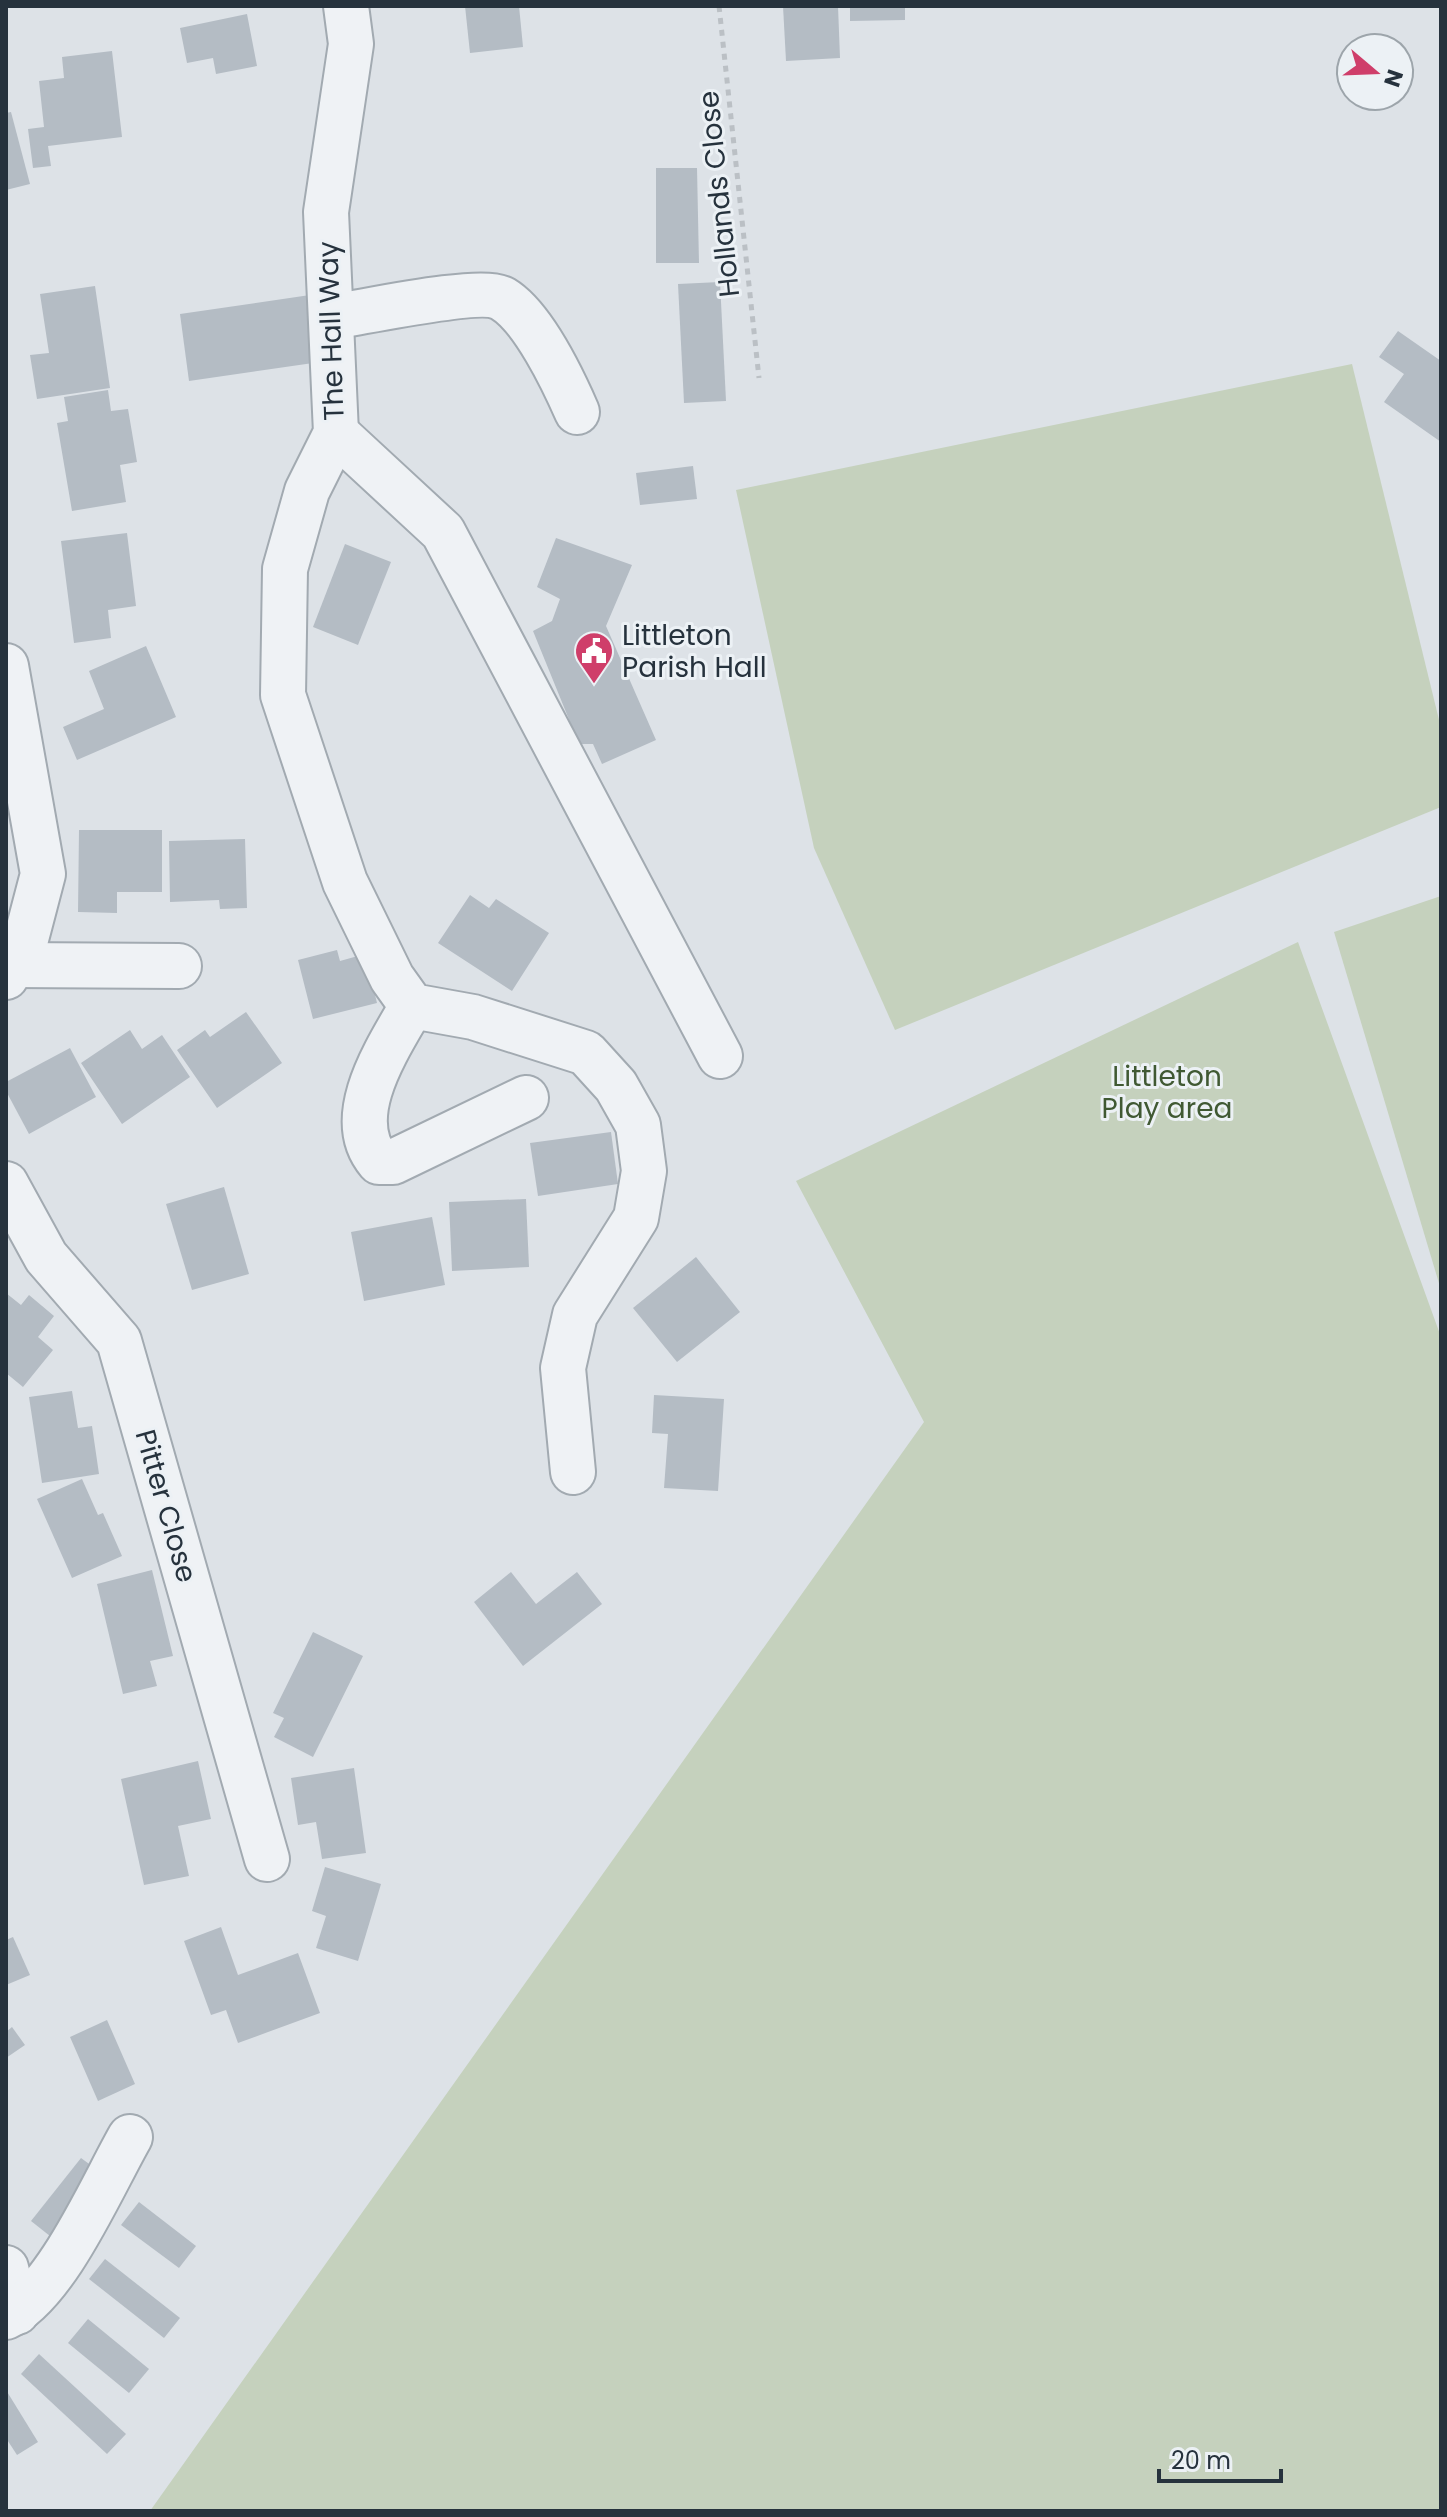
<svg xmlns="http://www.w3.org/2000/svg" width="1447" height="2517" font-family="Poppins,sans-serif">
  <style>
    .green { fill: #c5d1bd }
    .building { fill: #b4bcc4 }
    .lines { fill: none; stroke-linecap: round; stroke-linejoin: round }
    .minor-casing { stroke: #a2aab1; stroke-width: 48 }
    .path { stroke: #bbc0c5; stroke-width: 5; stroke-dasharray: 6 6; stroke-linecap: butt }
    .minor { stroke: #eff2f5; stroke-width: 44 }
    .labels { text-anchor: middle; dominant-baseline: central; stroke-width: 6; stroke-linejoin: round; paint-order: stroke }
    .street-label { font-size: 28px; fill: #26323d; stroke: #ecf1f5 }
    .poi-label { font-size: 28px; fill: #26323d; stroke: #ecf1f5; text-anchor: start }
    .park-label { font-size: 28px; fill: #405933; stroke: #ecf1f5 }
  </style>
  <rect width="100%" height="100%" fill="#dde2e7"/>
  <!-- green -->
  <g class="green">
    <path d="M1352,364L1441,728V807L895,1030L814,848L736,490Z"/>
    <path d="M1441,896V1290L1334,932Z"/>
    <path d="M1298,942L1441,1337V2511H150L924,1422L796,1181Z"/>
  </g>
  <!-- building -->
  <g class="building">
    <path d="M465,6H519L523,47L470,53Z"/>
    <path d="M783,6H838L840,58L786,61Z"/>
    <path d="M850,6H905V20L850,21Z"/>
    <path d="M247,14L257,66L216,74L213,58L187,63L180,28Z"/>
    <path d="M112,51L122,137L48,146L51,166L33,168L28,129L44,127L39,81L64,78L62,57Z"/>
    <path d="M11,112L30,184L6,190V113Z"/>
    <path d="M656,168H697L699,263H656Z"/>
    <path d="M720,282L726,401L684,403L678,284Z"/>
    <path d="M95,286L110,388L37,399L30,355L49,353L40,294Z"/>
    <path d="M310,295L320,362L189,381L180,314Z"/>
    <path d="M1398,331L1441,361V442L1384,402L1404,374L1379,357Z"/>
    <path d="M108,390L111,411L128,409L137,462L120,465L126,502L72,511L57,423L68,421L64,397Z"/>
    <path d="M693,466L697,499L640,505L636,473Z"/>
    <path d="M127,533L136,606L108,610L111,638L74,643L61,541Z"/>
    <path d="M556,538L632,565L606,626L656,740L602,764L593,744H579L533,631L552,621L560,599L537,587Z"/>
    <path d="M345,544L391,562L358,645L313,627Z"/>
    <path d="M146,646L176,717L77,760L63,727L104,709L89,671Z"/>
    <path d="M79,830H162V892H117V913L78,912Z"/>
    <path d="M245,839L247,908L220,909L219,900L170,902L169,841Z"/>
    <path d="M470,895L489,908L496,899L549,933L512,991L438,943Z"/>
    <path d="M337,950L340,961L365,954L377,1003L313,1019L298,960Z"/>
    <path d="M246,1012L282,1063L217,1108L177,1050L205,1030L210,1037Z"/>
    <path d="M130,1030L142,1049L162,1035L190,1077L122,1124L81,1063Z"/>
    <path d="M70,1048L96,1097L29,1134L6,1091V1082Z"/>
    <path d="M611,1132L618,1184L538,1196L530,1143Z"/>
    <path d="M224,1187L249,1274L192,1290L166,1204Z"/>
    <path d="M526,1199L529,1267L452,1271L449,1202Z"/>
    <path d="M432,1217L445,1285L364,1301L351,1232Z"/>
    <path d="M696,1257L740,1312L677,1362L633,1308Z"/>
    <path d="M6,1293L21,1305L29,1295L54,1316L38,1337L53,1350L23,1387L6,1373Z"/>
    <path d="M72,1391L78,1428L92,1426L99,1474L42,1483L29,1397Z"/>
    <path d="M654,1395L724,1399L718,1491L664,1488L668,1434L652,1433Z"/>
    <path d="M82,1479L98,1515L103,1513L122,1556L72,1578L37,1499Z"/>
    <path d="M152,1570L173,1656L150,1661L157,1686L123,1694L97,1584Z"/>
    <path d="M511,1572L536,1604L577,1572L602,1604L523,1666L474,1602Z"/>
    <path d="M313,1632L363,1656L313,1757L274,1737L284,1718L273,1713Z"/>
    <path d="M198,1761L211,1819L178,1826L189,1876L144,1885L121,1779Z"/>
    <path d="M354,1768L366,1853L322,1859L316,1822L298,1825L291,1778Z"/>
    <path d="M325,1867L381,1884L358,1961L316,1948L326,1916L312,1911Z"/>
    <path d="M221,1927L238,1975L298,1953L320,2013L238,2043L226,2010L211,2015L184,1941Z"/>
    <path d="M13,1937L30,1975L6,1985V1940Z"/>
    <path d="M107,2020L135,2084L98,2101L70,2037Z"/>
    <path d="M12,2027L25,2045L6,2058V2032Z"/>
    <path d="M81,2158L100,2172L50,2236L31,2221Z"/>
    <path d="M139,2202L196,2246L179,2268L121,2225Z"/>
    <path d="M105,2259L180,2318L164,2338L89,2279Z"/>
    <path d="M88,2319L149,2369L129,2393L68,2343Z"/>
    <path d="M39,2354L126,2434L107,2454L21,2374Z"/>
    <path d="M6,2390L38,2442L17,2455L6,2438Z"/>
  </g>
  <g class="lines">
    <defs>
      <g id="minor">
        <path d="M346,6L351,44L326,212L336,433L307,491L285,569L283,695L345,882L392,978L412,1006L473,1017L586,1053L616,1086L638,1125L644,1171L636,1218L575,1315L563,1368L573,1472"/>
        <path d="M331,317C361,313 481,286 503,299C533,317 563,380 577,412"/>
        <path d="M336,433L443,532L720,1056"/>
        <path d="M6,666L43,874L26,939L6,977"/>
        <path d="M12,965L179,966"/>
        <path d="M412,1006C388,1048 341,1117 379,1162H393L526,1098"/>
        <path d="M6,1184L46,1257L119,1341L267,1859"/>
        <path d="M6,2268L17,2312"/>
        <path d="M6,2317C56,2294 102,2186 130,2137"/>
      </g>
    </defs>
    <!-- minor casing -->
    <use href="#minor" class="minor-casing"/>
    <!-- path -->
    <path class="path" d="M719,6L759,378"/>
    <!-- minor -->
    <use href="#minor" class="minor"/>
  </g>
  <!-- icons -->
  <defs>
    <symbol id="civic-pin" viewBox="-11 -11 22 30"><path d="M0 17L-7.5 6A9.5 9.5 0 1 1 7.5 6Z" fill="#cf3e6a" stroke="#ecf1f5"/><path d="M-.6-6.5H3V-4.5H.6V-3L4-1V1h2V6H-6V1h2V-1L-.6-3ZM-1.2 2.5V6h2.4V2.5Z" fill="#fff"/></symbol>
  </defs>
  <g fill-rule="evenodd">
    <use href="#civic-pin" x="572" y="629" width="44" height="60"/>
  </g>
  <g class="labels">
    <!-- street labels -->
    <g class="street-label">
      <text transform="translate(719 194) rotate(-96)">Hollands Close</text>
      <text transform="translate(331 331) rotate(-92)">The Hall Way</text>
      <text transform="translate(166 1506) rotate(74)">Pitter Close</text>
    </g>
    <!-- poi labels -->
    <g class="poi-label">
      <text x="622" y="635">Littleton<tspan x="622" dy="32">Parish Hall</tspan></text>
    </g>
    <!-- park labels -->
    <g class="park-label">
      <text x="1167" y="1076">Littleton<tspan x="1167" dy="32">Play area</tspan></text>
    </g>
  </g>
  <!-- border -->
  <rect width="1447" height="2517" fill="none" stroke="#26323d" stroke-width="16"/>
  <!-- north arrow -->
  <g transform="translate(1375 72) rotate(109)"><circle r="38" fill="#ecf1f5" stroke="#9da5ab" stroke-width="2"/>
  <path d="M0-6L14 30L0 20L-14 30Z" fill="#cf3e6a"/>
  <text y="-12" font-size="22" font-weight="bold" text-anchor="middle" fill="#26323d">N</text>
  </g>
  <!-- scale -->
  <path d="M1159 2469v12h122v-12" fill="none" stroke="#26323d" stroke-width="4"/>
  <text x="1171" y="2469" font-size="24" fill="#26323d" stroke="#ecf1f5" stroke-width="6" paint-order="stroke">20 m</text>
</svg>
